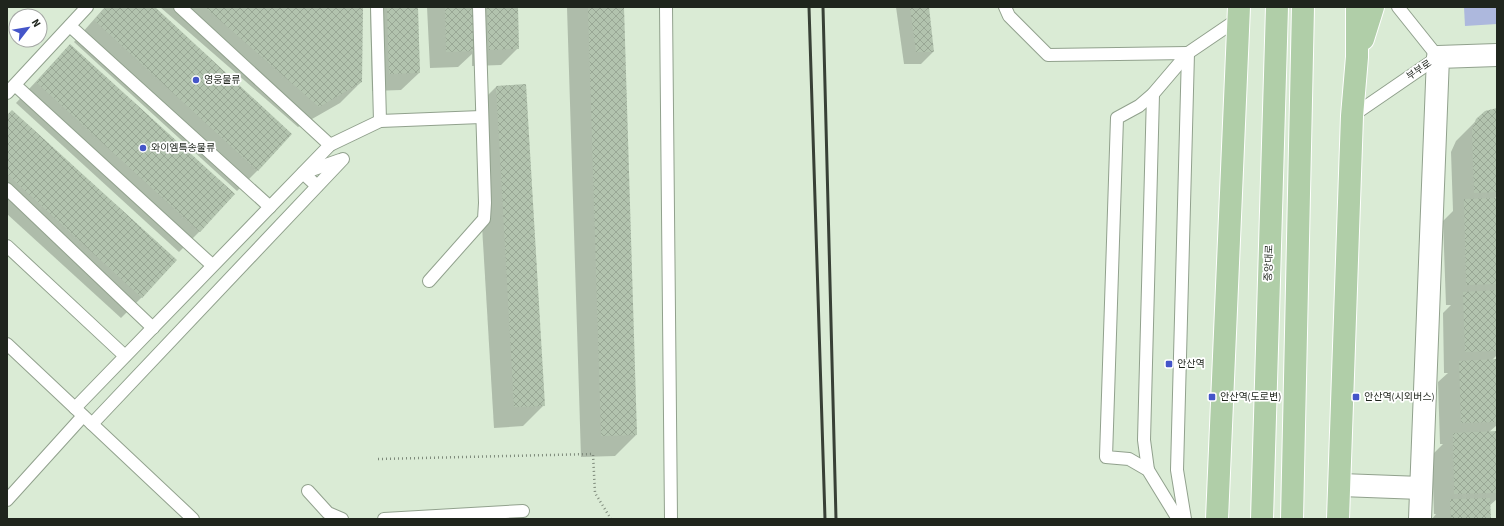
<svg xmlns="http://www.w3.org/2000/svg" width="1504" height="526" font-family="'Source Sans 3','Noto Sans KR',sans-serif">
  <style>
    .green { fill: #adb8dd }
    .shadow { fill: #0003 }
    .building { fill: url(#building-cross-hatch) }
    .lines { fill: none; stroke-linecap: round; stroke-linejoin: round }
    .service-casing { stroke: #91a18d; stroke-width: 14 }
    .minor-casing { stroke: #91a18d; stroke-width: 24 }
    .primary-casing { stroke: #fff; stroke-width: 24 }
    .path { stroke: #7d897a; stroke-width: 2.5; stroke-dasharray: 1 3; stroke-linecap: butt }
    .service { stroke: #fff; stroke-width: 12 }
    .minor { stroke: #fff; stroke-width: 22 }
    .primary { stroke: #b0cea8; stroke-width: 22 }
    .rail { stroke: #384036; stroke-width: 3 }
    .poi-dot { fill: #4455c9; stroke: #fff; stroke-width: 1.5 }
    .labels { text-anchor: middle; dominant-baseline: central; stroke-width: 3.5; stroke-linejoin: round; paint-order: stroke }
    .street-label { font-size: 10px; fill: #1f251d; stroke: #fff }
    .poi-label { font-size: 10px; fill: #1f251d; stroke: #fff; text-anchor: start }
  </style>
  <defs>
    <pattern id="building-cross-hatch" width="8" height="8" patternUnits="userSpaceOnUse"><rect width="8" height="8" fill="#b2c3ae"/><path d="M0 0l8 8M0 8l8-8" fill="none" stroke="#99a795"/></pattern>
  </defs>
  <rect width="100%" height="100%" fill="#daebd5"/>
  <!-- green -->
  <path class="green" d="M1464,7H1497V24L1465,26Z"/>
  <!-- shadow -->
  <g class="shadow">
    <path d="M105,7H153L258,170L237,191L74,42Z"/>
    <path d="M160,7H362L361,82L340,103L298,127Z"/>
    <path d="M370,7H417L419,73L401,90L372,91Z"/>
    <path d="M427,7H517L518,48L501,65L472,66V54L458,67L430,68Z"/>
    <path d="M567,7H623L636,435L615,456L581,457Z"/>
    <path d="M896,7H928L933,52L921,64H904Z"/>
    <path d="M70,45L200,231L179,252L16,103Z"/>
    <path d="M496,87L544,405L523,426L494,428L475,108Z"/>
    <path d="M1497,110V196L1494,199H1497V355L1492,360H1497V425L1489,432H1497V499L1489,506L1490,519H1432L1436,514H1434L1432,455L1443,444H1440L1438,382L1448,373H1444L1443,313L1451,305H1446L1443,221L1453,211L1451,152L1456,141L1477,120Z"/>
    <path d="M7,116L142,297L121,318L7,214Z"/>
  </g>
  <!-- building -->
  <g class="building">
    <path d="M106,7H155L292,134L258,171L94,20Z"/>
    <path d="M205,7H363L362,82L319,107Z"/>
    <path d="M387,7H418L420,73L389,74Z"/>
    <path d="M445,7H475L477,51L446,52Z"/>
    <path d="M487,7H518L519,49L489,50Z"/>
    <path d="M588,7H624L637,435L601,436Z"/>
    <path d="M910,7H929L934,52H916Z"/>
    <path d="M70,44L235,194L200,232L36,82Z"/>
    <path d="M526,84L545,406L514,407L496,86Z"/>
    <path d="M1497,108V192L1474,193L1472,130L1476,119L1485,111Z"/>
    <path d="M12,110L177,260L142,298L7,174V115Z"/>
    <path d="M1497,198V284L1466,285L1464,199Z"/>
    <path d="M1497,290V351L1465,352L1463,292Z"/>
    <path d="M1497,359V422L1461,423L1459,361Z"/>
    <path d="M1497,431V493L1454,494L1453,433Z"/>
    <path d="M1490,498L1491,519H1451L1450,499Z"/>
  </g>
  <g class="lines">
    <defs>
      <g id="service">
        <path d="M180,7L330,145"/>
        <path d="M377,7L380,121"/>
        <path d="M666,7L671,519"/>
        <path d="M1005,7L1009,16L1048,55L1188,53L1177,470L1185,519"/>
        <path d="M70,26L270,207"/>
        <path d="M15,85L212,265"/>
        <path d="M7,93L87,7"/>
        <path d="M1352,116L1438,57L1398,7"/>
        <path d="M317,186L303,173L340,160"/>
        <path d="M7,189L153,328"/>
        <path d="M7,246L125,356"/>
        <path d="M429,281L484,219L485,203L479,7"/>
        <path d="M7,344L193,519"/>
        <path d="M75,408L330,145L380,121L481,117"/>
        <path d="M92,424L343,159"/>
        <path d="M1148,470L1144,440L1153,94"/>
        <path d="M308,491L328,513L342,519"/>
        <path d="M7,500L83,416"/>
        <path d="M384,519L523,511"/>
        <path d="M1178,519L1148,470L1129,459L1106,457L1117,118L1139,106L1153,94L1188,53L1238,19"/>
      </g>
      <g id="minor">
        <path d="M1341,485L1421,488"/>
        <path d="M1420,519L1438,57L1497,55"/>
      </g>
      <g id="primary">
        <path d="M1363,39L1373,7"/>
        <path d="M1217,519L1239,7"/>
        <path d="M1262,519L1277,7"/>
        <path d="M1292,519L1303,7"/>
        <path d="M1338,519L1352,116L1357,57V7"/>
      </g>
    </defs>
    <!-- service casing -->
    <use href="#service" class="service-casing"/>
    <!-- minor casing -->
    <use href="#minor" class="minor-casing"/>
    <!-- primary casing -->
    <use href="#primary" class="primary-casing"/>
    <!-- path -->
    <path class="path" d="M378,459L593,454L595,493L611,519"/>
    <!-- service -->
    <use href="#service" class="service"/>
    <!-- minor -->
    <use href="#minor" class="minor"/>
    <!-- primary -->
    <use href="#primary" class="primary"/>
    <!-- rail -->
    <g class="rail">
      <path d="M809,7L825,519"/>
      <path d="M823,7L836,519"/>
    </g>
  </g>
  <!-- markers -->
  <g class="poi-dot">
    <circle cx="196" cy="80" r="4"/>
    <circle cx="143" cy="148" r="4"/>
    <rect x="1165" y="360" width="8" height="8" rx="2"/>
    <rect x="1208" y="393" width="8" height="8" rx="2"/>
    <rect x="1352" y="393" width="8" height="8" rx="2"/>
  </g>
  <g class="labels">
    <!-- street labels -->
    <g class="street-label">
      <text transform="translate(1419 70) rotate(-34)">부부로</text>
      <text transform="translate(1269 263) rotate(-88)">중앙대로</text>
    </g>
    <!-- poi labels -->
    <g class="poi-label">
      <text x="204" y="80">영웅물류</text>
      <text x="151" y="148">와이엠특송물류</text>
      <text x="1177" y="364">안산역</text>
      <text x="1220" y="397">안산역(도로변)</text>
      <text x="1364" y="397">안산역(시외버스)</text>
    </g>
  </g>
  <!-- border -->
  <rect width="1504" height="526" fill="none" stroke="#1f251d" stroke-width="16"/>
  <!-- north arrow -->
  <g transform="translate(28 28) rotate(59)"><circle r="19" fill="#ffffff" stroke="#a5a8a5"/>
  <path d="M0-3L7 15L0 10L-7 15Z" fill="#4455c9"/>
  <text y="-6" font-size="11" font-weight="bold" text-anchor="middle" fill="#1f251d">N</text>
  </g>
</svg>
